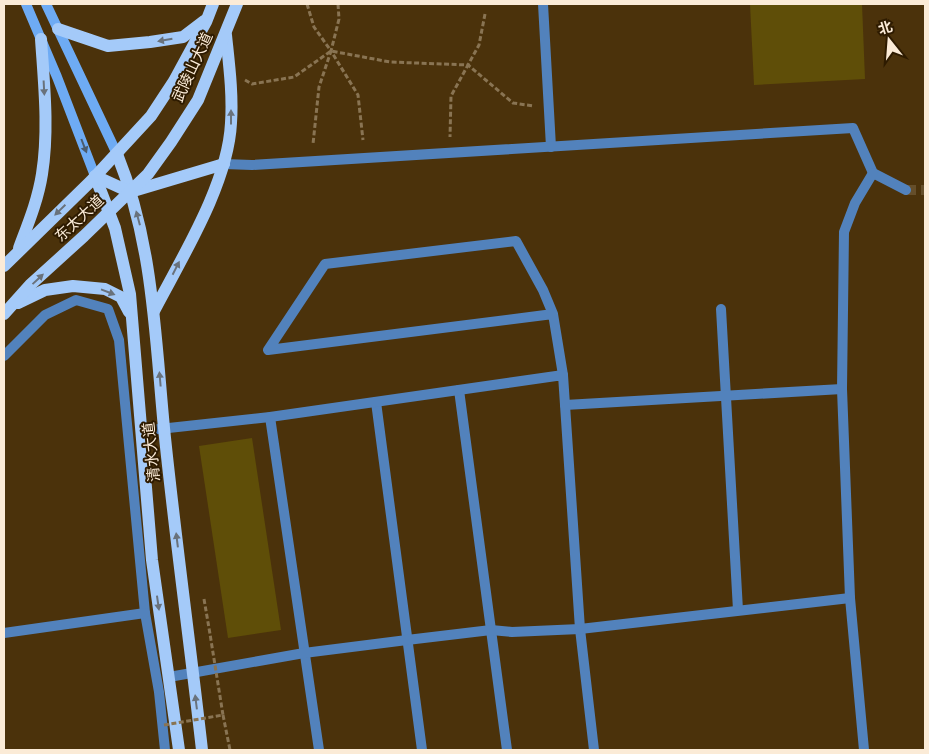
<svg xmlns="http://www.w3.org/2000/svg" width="929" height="754" font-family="Ubuntu,'Noto Sans SC',sans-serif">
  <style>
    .building { fill: #5f4e08 }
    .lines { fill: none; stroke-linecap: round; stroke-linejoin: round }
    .street-tunnel { stroke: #654e2a; stroke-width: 10; stroke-dasharray: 10 5; stroke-linecap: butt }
    .path { stroke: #897453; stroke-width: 3; stroke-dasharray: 5 2.5; stroke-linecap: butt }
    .street { stroke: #5282bc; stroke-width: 10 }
    .secondary { stroke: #6eabf4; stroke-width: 10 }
    .primary { stroke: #a4caf9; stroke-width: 12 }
    .path-bridge { stroke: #897453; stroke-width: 3; stroke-dasharray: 5 2.5; stroke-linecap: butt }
    .oneway { fill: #69727c }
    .oneway2 { fill: #4b5c6e }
    .labels { text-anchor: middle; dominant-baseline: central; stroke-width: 4; stroke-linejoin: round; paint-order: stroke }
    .street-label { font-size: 15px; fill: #fbebd7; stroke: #2e1b00 }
  </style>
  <rect width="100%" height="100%" fill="#4b320b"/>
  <!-- building -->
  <g class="building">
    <path d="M750,4H862L865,79L754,85Z"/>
    <path d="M252,438L281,630L228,638L199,446Z"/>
  </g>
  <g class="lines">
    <!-- street-tunnel -->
    <path class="street-tunnel" d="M906,190H925"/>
    <!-- path -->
    <g class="path">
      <path d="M307,4L314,27L331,51L319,87L313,144"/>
      <path d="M338,4L339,19L331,51L358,95L363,140"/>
      <path d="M485,14L479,45L468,65L513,103L534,106"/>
      <path d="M245,80L252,84L294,77L331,51L390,62L468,65L451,96L450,137"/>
      <path d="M204,599L210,634"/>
      <path d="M223,715L230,750"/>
    </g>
    <!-- street -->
    <g class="street">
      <path d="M543,4L551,147"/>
      <path d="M224,164L252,165L853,128L873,173L906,190"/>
      <path d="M721,309L738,610"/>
      <path d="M553,314L543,290L516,241L325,264L268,350L553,314L563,375"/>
      <path d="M4,356L45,315L76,300L108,309L119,340L145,613L159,692L165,750"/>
      <path d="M459,390L507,750"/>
      <path d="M376,402L422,750"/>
      <path d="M565,405L842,389"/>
      <path d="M270,417L319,750"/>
      <path d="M141,431L270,417L563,375L580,629L594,750"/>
      <path d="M4,633L145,613"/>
      <path d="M169,677L304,653L407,640L491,630L512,632L580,629L850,598"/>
      <path d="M864,750L850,598L842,389L844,232L855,203L873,173"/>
    </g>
    <!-- secondary -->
    <g class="secondary">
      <path d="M26,4L57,77L95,176"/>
      <path d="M46,4L117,154"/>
    </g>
    <!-- primary -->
    <g class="primary">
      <path d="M58,29L108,46L150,42L183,37L204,21"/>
      <path d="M117,154C153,243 155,334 164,428C175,536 190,643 202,750"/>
      <path d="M95,176L115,228L130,294L152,560L179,750"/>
      <path d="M95,176L130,192L224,164"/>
      <path d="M19,248C28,224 38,200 42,174C49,130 44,84 41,39"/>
      <path d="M4,266L91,181L151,116L174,81L206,22L213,4"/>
      <path d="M18,303L45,290L73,286L105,289L121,297L129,312"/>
      <path d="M154,311C182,257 228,184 231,123C233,94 229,64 226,35"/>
      <path d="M4,314L30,285L84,236L148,174L171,142L198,100L237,4"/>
    </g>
    <!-- path-bridge -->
    <path class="path-bridge" d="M164,725L223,715L210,634"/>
  </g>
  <!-- one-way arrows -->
  <defs><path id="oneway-solid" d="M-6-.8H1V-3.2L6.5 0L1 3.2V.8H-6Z" transform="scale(1.25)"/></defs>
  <g class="oneway">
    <use href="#oneway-solid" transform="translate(165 40) rotate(170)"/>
    <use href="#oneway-solid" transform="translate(44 88) rotate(87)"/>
    <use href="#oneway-solid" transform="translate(231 117) rotate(-90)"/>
    <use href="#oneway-solid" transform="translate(60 210) rotate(136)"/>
    <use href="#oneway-solid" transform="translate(138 218) rotate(-105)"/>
    <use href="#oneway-solid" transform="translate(176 268) rotate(-63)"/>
    <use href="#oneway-solid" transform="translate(38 279) rotate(-43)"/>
    <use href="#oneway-solid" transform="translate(108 292) rotate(21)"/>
    <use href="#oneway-solid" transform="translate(160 379) rotate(-95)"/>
    <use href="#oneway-solid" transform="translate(177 540) rotate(-97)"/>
    <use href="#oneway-solid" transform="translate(158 603) rotate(82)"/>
    <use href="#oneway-solid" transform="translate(196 702) rotate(-97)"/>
  </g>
  <use class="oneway2" href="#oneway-solid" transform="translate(84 146) rotate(69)"/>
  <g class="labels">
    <!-- street labels -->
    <g class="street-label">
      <text transform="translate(192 67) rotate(-65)">武陵山大道</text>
      <text transform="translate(79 218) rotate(-43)">东太大道</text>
      <text transform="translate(151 452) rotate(-96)">清水大道</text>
    </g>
  </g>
  <!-- border -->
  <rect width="929" height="754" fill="none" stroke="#fbebd7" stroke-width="10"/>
  <!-- north arrow -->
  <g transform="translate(889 40) rotate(343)" stroke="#2e1b00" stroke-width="4" paint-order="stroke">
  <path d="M0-4L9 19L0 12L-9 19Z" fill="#fbebd7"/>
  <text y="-8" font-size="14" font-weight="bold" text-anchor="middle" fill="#fbebd7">北</text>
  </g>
</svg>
